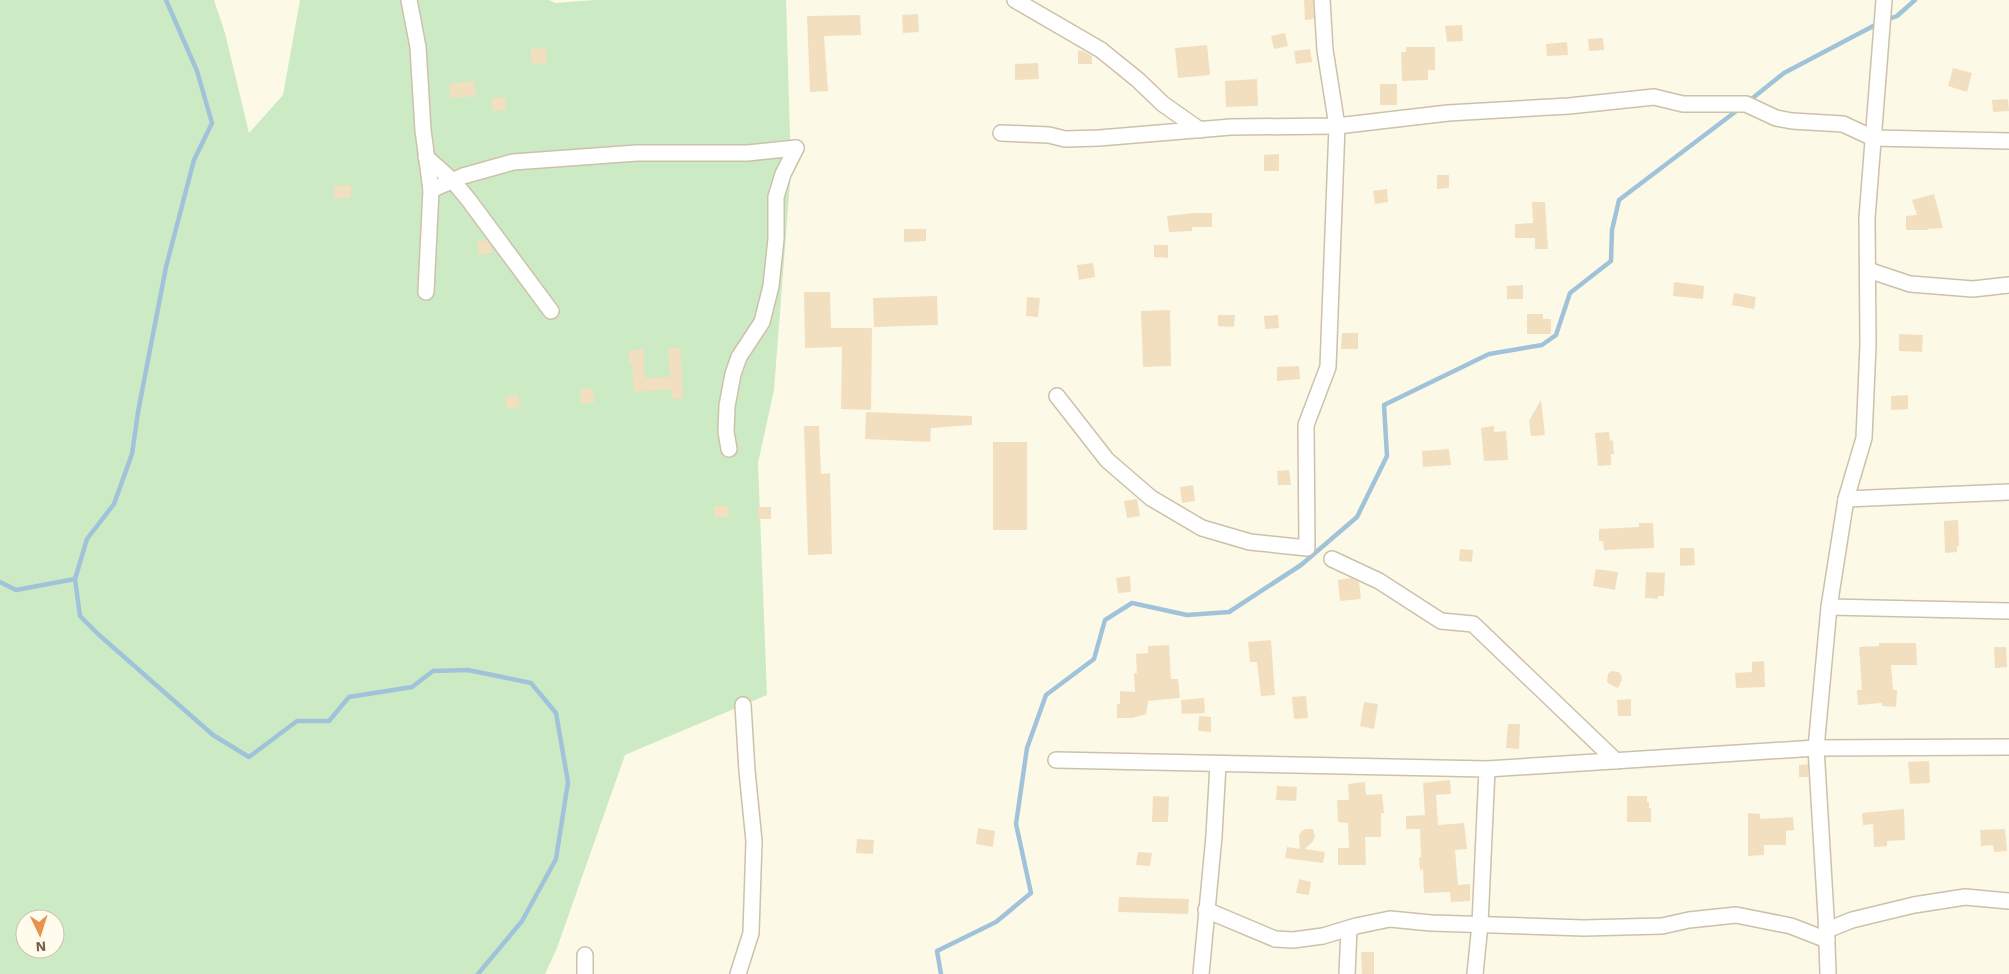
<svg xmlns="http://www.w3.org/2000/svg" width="2009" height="974" font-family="'Work Sans',sans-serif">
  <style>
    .green { fill: #ccebc5; fill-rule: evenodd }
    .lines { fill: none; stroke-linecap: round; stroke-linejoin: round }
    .stream { stroke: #a1c3d9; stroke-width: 4.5 }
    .building { fill: #f2dfbf }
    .minor-casing { stroke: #cdc1aa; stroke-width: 18 }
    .minor { stroke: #fff; stroke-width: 15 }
  </style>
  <rect width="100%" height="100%" fill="#fdf9e7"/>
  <!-- green -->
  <path class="green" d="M0,0H214L225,33L249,133L283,95L300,0H549L555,3L594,0H786L791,170L774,390L758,463L767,695L625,755L557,948L545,974H0ZM25,919H55V949H25Z"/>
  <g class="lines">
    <!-- stream -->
    <g class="stream">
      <path d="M166,0L197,71L212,123L194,160L166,267L138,412L132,454L114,504L87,539L75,579L80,616L98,634L213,735L249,757L297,721H329L349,697L412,687L433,671L468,670L531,683L556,713L568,782L556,859L522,921L478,974"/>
      <path d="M1886,20L1897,16L1915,0"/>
      <path d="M1749,101L1784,73L1879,23"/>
      <path d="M0,582L16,590L75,579"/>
      <path d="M941,974L937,951L996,922L1031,893L1016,824L1027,748L1046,695L1094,659L1105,620L1132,603L1187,615L1229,612L1301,565L1357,517L1387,456L1384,405L1489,354L1542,345L1556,335L1570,293L1611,261L1612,230L1619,200L1739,109"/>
    </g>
  </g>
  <!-- building -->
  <g class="building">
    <path d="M1304,0H1313L1314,19L1305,20Z"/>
    <path d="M918,14L919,32L903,33L902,15Z"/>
    <path d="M860,15L861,35L824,36L828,91L810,92L807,16Z"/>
    <path d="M1462,25L1463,41L1447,42L1445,26Z"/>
    <path d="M1285,33L1288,46L1274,49L1271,36Z"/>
    <path d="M1603,38L1604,50L1589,51L1588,39Z"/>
    <path d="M1567,42L1568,55L1547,56L1546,44Z"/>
    <path d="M1207,45L1210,75L1178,78L1175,48Z"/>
    <path d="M1406,47H1435V70H1428V80L1402,81L1401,52H1406Z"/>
    <path d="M545,48L547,63L532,64L531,49Z"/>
    <path d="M1310,49L1312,62L1296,64L1294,51Z"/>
    <path d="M1078,50L1083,51L1092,56V64H1078Z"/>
    <path d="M1038,63L1039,79L1015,80V64Z"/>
    <path d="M1953,68L1972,73L1967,92L1948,86Z"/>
    <path d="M1257,79L1258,106L1226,107L1225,81Z"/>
    <path d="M474,81L476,96L451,98L449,84Z"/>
    <rect x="1380" y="84" width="17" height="21"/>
    <path d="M505,97L506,110L493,111L491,98Z"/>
    <path d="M2008,99L2009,111L1993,112L1992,100Z"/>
    <path d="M1279,154V171H1264V155Z"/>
    <path d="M1437,175H1449V188L1437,189Z"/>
    <path d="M351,185V198H334V186Z"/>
    <path d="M1387,189L1388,202L1375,204L1373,191Z"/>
    <path d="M1934,194L1943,228L1928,229V230H1906V216L1917,215L1912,200Z"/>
    <path d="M1532,202H1545L1548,249H1535V238H1515V224L1533,223Z"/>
    <path d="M1194,213H1212V227H1192V231L1169,232L1167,216Z"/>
    <path d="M904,229H926V241L904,242Z"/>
    <path d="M487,240L491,246L492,253L479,255L477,241Z"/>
    <path d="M1154,245H1168V258L1154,257Z"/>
    <path d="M1093,263L1095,277L1079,280L1077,265Z"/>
    <path d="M1674,282L1704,286L1703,299L1673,296Z"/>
    <path d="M1523,285V299H1507V286Z"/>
    <path d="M804,292H830L831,328H872L871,410L841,409L842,347L805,348Z"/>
    <path d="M1734,293L1756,297L1754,309L1732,305Z"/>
    <path d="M937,296L938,325L874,327L873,298Z"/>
    <path d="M1027,297L1040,298L1038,317L1026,316Z"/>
    <path d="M1170,310L1171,366L1143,367L1141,311Z"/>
    <path d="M1527,314H1543V319H1551V334H1527Z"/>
    <path d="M1218,315H1235L1234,327L1218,326Z"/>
    <path d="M1278,315L1279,328L1265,329L1264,316Z"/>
    <path d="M1342,333H1358V349H1341Z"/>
    <path d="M1899,334L1923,335L1922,352L1899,351Z"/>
    <path d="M668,348H680L683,398L672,399L671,389L634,392L632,364H630L628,351L643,349L645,378L670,377Z"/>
    <path d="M1299,366L1300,379L1277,381V367Z"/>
    <path d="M593,388L594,403L581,404L580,389Z"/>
    <path d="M518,395L520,407L507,409L505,397Z"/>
    <path d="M1908,395V409L1891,410V396Z"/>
    <path d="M1541,400L1545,435L1531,436L1529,421Z"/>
    <path d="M866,412L972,416V425L931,428L930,442L865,439Z"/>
    <path d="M804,426H819L821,474L830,473L832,554L808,555Z"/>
    <path d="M1494,426V432L1506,431L1508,460L1484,461L1481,428Z"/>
    <path d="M1609,432L1610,441L1613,440L1614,454H1611V465L1598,466L1595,433Z"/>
    <rect x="993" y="442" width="34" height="88"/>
    <path d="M1449,449L1451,465L1423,467L1422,451Z"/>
    <path d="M1289,470L1291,485H1278L1277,471Z"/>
    <path d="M1193,485L1195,501L1182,503L1180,487Z"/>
    <path d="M1137,499L1140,516L1127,518L1124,501Z"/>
    <path d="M728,505L729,517L715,518L714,506Z"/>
    <rect x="758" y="507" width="13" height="12"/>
    <path d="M1958,520L1959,546H1957V552L1945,553L1944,521Z"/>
    <path d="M1639,523H1653L1654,548L1604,550L1603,541H1599V529L1639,527Z"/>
    <path d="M1680,548H1694L1695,565L1680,566Z"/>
    <path d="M1460,549L1473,550L1472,562L1459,561Z"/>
    <path d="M1596,569L1618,572L1615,590L1593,586Z"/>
    <path d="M1646,572L1665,573L1664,596H1658V599L1645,598Z"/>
    <path d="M1130,576L1131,592L1118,593L1116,578Z"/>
    <path d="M1351,578L1359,582L1361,599L1340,601L1338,580Z"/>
    <path d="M1271,640L1275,695L1261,696L1257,662H1250L1248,642Z"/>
    <path d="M1879,643H1916L1917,665H1891L1893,690H1897L1896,707L1882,706V703L1858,705L1857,690H1862L1859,647L1879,646Z"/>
    <path d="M1169,645L1171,679H1178L1180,698L1148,701L1146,714L1132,718H1117V704H1120V691L1135,692L1134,673H1137L1136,654L1148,653V646Z"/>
    <path d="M1994,647H2006L2007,667L1995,668Z"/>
    <path d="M1764,661L1765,687L1736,688L1735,673L1752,672V662Z"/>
    <path d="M1611,671L1619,672L1621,675L1622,680L1618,688L1609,684L1607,681L1608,674Z"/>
    <path d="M1306,696L1308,718L1294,719L1292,697Z"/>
    <path d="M1204,698L1205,713L1182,714L1181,700Z"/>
    <path d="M1631,699V716H1618L1617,700Z"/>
    <path d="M1364,702L1378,704L1374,729L1360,726Z"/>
    <path d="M1199,716L1211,717V732L1198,731Z"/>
    <path d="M1508,724H1520L1519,749L1506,748Z"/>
    <path d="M1929,761L1930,783L1910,784L1908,762Z"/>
    <path d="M1808,764V777H1799V765Z"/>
    <path d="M1450,780L1451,794L1436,795L1438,825L1464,823L1467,849L1455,850L1458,885L1470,884V901L1451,902L1450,892L1424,893L1423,869L1420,870L1419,857H1421L1420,829H1406V816L1425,815L1423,783Z"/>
    <path d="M1365,782L1366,795L1382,794L1384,813H1381V837H1365L1366,865H1338V848H1349L1348,823L1338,822L1337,800H1349L1348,784Z"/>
    <path d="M1277,786L1297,787L1296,801L1276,800Z"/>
    <path d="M1153,796L1169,797L1168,822H1152Z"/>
    <path d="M1627,796H1647V802H1649V808H1651V822H1627Z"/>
    <path d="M1904,809L1905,840L1887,841V846L1874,847L1873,824L1863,825L1862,813Z"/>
    <path d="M1748,813L1760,814V819L1793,817L1794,830L1786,831V845H1764V855L1748,856Z"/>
    <path d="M978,828L995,831L993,847L976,844Z"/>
    <path d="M1306,829H1313L1315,836L1313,841L1305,849L1325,852L1323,863L1285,858L1287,847L1300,849L1299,835L1302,831Z"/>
    <path d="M2005,829L2007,851L1994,852L1993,845L1981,846L1980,830Z"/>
    <path d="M857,839L874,840L873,854L856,853Z"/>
    <path d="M1138,852L1152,853L1150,866L1136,865Z"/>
    <path d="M1299,879L1311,882L1309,895L1296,893Z"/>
    <path d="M1119,897L1189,899L1188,914L1118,912Z"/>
    <path d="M1361,952H1374V974H1362Z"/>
  </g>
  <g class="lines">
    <defs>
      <g id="minor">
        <path d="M409,0L418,47L423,130L431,190L426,292"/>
        <path d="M1015,0L1101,50L1138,80L1163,104L1200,130"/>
        <path d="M1001,133L1049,135L1065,139L1099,138L1231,127L1337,126L1448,113L1569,106L1654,97L1683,104H1746L1776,118L1792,121L1843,124L1873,138L2009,141"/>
        <path d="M426,157L453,181L468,199L551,311"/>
        <path d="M431,190L463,176L513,162L637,153H748L796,148"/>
        <path d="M1868,270L1910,284L1973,289L2009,285"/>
        <path d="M1057,396L1107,460L1151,498L1202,528L1250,542L1307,548L1306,425L1328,367L1337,126L1325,50L1322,0"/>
        <path d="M729,449L726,432L727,406L733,374L739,357L762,322L771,286L776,239V197L783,174L796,148"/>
        <path d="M1846,499L2009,492"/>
        <path d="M1332,559L1379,581L1441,621L1473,624L1616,761"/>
        <path d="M1829,607L2009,611"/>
        <path d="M1056,760L1487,769L1480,924L1475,974"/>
        <path d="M1487,769L1816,748L2009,747"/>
        <path d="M1206,910L1275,939L1293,940L1323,936L1356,926L1390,919L1431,923L1584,928L1662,926L1689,920L1736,915L1791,926L1827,940"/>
        <path d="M1827,930L1852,920L1914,905L1965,897L2009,901"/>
        <path d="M585,974V955"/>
        <path d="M738,974L751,933L754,841L747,771L743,705"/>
        <path d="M1201,974L1214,836L1218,764"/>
        <path d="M1347,974L1349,929"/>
        <path d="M1828,974L1826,916L1816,748L1829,607L1846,499L1864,438L1868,345L1867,218L1884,0"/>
      </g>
    </defs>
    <!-- minor casing -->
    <use href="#minor" class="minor-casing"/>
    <!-- minor -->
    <use href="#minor" class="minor"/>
  </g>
  <!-- north arrow -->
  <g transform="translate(40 934) rotate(176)"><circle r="24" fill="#fffcee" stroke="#c9c0ad"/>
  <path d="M0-4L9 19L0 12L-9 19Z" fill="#e7934c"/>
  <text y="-8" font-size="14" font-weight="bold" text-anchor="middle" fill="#77654b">N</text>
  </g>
</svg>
